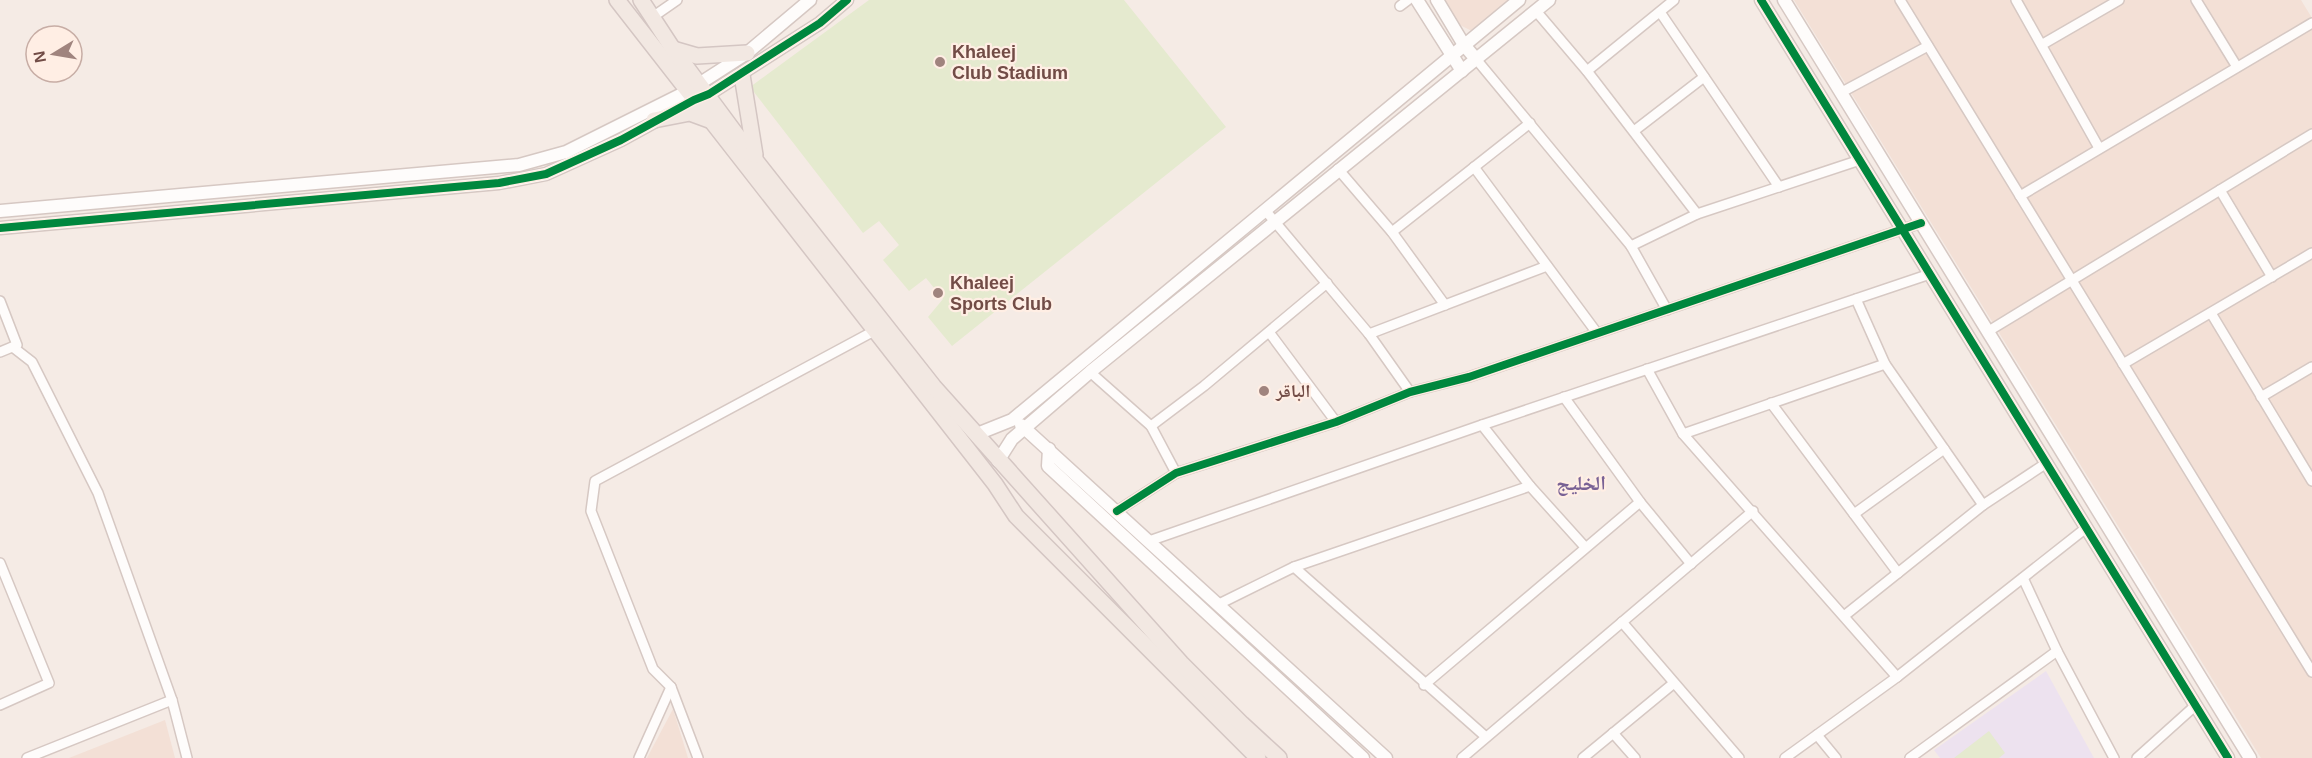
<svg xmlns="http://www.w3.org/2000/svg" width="2312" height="758" font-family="Helvetica,'Noto Naskh Arabic',sans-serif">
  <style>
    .residential { fill: #f3e0d6 }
    .education { fill: #ede2ef }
    .green { fill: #e5eacf }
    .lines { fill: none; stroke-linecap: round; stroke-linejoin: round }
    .minor-casing { stroke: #d6c8c3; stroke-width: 12 }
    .tertiary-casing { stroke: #d6c8c3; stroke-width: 15 }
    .primary-casing { stroke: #d4c6c3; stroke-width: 18 }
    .minor { stroke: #fefcfb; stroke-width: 9 }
    .tertiary { stroke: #fefcfb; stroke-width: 12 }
    .primary { stroke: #f2e8e2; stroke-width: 15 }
    .cycleway-casing { stroke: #ffeee4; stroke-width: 11 }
    .cycleway { stroke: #00873e; stroke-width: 8 }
    .poi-dot { fill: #a0847e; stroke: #ffeee4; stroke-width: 2 }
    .labels { text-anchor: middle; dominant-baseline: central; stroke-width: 4.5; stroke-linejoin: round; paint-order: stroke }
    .poi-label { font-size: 18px; font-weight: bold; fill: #724c46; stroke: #ffeee4; text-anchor: start }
    .neighbourhood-label { font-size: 20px; font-weight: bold; fill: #796295; stroke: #ffeee4 }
  </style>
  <rect width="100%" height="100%" fill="#f5ebe5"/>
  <!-- residential -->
  <g class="residential">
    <path d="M1443,0H1511L1472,31L1458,24Z"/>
    <path d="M1794,0H2301L2312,18V758H2261Z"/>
    <path d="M673,709L688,758H647Z"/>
    <path d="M165,720L175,758H69Z"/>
  </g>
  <!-- education -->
  <path class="education" d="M2046,671L2094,758H1940L1934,750Z"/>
  <!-- green -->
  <g class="green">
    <path d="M869,0H1124L1226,127L952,346L928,317L943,299L926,278L909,291L883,260L899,245L879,221L863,233L750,87Z"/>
    <path d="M1989,731L2005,753L1999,758H1954Z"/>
  </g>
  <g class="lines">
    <defs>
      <g id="minor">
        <path d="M1900,0L2312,672"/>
        <path d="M2016,0L2099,148"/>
        <path d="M2196,0L2237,67"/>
        <path d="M1400,6L1408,0"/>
        <path d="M1536,11L1587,71L1697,214"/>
        <path d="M1660,12L1779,187"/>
        <path d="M654,16L677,0"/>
        <path d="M2043,44L2119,0"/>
        <path d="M1476,59L1631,246L1667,310"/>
        <path d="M1587,71L1674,0"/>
        <path d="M1842,92L1928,46"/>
        <path d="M1634,131L1704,77"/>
        <path d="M1474,167L1597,333"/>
        <path d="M1338,169L1392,232L1445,305"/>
        <path d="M2220,190L2272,277"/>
        <path d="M2020,196L2312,23"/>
        <path d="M1265,210L1369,334L1410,392"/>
        <path d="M1392,232L1530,123"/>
        <path d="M1631,246L1697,214L1860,160"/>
        <path d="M1856,299L1885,364L1983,505"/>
        <path d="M0,301L17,345L0,352"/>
        <path d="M2211,313L2312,481"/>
        <path d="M1269,332L1336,422"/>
        <path d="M1987,332L2312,134"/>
        <path d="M1369,334L1547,266"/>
        <path d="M14,348L32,362L98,493L172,700"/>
        <path d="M2123,364L2312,253"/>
        <path d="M1647,369L1683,434L1897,677"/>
        <path d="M1090,372L1151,426L1176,473"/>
        <path d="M1564,397L1640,502L1691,564"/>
        <path d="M2261,397L2312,367"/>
        <path d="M1771,403L1898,573"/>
        <path d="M1482,425L1530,486L1585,547"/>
        <path d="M1151,426L1204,386L1327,283"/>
        <path d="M1683,434L1885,364"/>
        <path d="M1117,511L1176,473L1336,422L1410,392L1469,377L1921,223"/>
        <path d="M1854,514L1944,449"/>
        <path d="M1149,541L1482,425L1930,274"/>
        <path d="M0,563L49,683L0,705"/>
        <path d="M1294,567L1486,737"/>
        <path d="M2023,578L2057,651L2114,758"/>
        <path d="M1219,604L1294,567L1530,486"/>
        <path d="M1844,616L1983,505L2045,464"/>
        <path d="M1622,622L1739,758"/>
        <path d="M1424,685L1640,502"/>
        <path d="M1613,733L1635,758"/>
        <path d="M1817,735L1836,758"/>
        <path d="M27,758L172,700L187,758"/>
        <path d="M639,758L671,687"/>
        <path d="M698,758L671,687L653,669L591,511L595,481L874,331"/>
        <path d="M1462,758L1753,511"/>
        <path d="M1583,758L1674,683"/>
        <path d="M1785,758L1897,677L2086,528"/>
        <path d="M1910,758L2057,651"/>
        <path d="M2137,758L2196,705"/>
      </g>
      <g id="tertiary">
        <path d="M1417,0L1462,71"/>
        <path d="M1437,0L1464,45L1476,59"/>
        <path d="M1761,0L2228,758"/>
        <path d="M1784,0L2250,758"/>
        <path d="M0,211L519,165L566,152L688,91L747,53L810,0"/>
        <path d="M0,228L499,183L546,174L621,140L694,100L709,94L820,23L847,0"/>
        <path d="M1021,425L1386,758"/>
        <path d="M977,434L1012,420L1519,0"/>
        <path d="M1049,449L1048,466L1363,758"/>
        <path d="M998,461L1012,439L1090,372L1549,0"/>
      </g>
      <g id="primary">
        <path d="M617,0L995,484L1016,516L1258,758"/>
        <path d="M641,0L673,49L756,161L934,387L1181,663L1242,724L1279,758"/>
        <path d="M673,49L697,56L747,53"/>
        <path d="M742,75L755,155"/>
        <path d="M654,120L690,113L709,120"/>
      </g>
    </defs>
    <!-- minor casing -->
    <use href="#minor" class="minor-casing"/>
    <!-- tertiary casing -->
    <use href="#tertiary" class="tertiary-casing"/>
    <!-- primary casing -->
    <use href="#primary" class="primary-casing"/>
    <!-- minor -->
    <use href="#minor" class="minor"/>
    <!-- tertiary -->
    <use href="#tertiary" class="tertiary"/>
    <!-- primary -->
    <use href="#primary" class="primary"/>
    <defs>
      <g id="cycleway">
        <path d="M1761,0L2228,758"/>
        <path d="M0,228L499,183L546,174L621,140L694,100L709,94L820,23L847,0"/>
        <path d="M1117,511L1176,473L1336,422L1410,392L1469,377L1921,223"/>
      </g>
    </defs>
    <!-- cycleway casing -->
    <use href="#cycleway" class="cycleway-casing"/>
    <!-- cycleway -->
    <use href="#cycleway" class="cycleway"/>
  </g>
  <!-- markers -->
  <g class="poi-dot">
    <circle cx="940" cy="62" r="6"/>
    <circle cx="938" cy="293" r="6"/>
    <circle cx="1264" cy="391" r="6"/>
  </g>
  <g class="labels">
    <!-- poi labels -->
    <g class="poi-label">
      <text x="952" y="52">Khaleej<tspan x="952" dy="21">Club Stadium</tspan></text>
      <text x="950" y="283">Khaleej<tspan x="950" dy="21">Sports Club</tspan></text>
      <text x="1276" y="391">الباقر</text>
    </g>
    <!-- neighbourhood labels -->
    <g class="neighbourhood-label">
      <text x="1581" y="483">الخليج</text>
    </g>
  </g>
  <!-- north arrow -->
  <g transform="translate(54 54) rotate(259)"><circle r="28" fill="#ffeee4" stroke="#c7ada5" stroke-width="1.5"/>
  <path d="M0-4.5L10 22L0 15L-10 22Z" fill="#a0847e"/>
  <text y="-9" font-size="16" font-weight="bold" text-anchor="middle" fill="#724c46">N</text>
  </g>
</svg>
